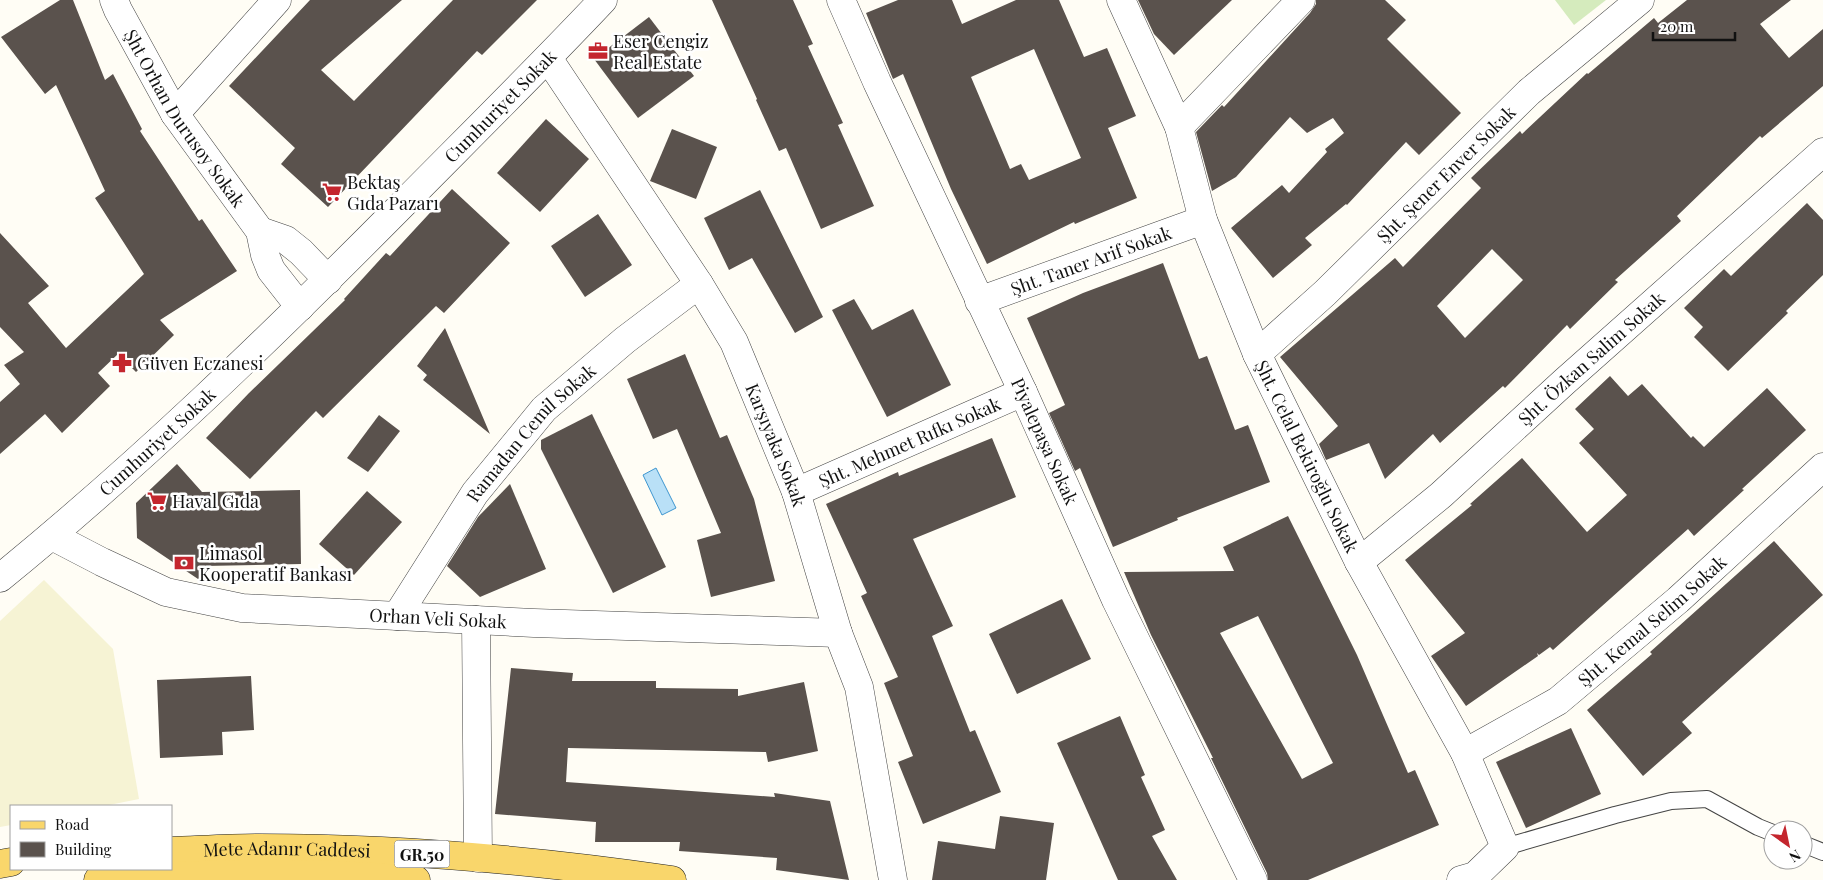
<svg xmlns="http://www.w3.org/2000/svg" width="1823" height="880" font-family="'Playfair Display',serif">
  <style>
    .farmland { fill: #f6f3d4 }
    .green { fill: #d5ebbd }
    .water { fill: #b9e0f7; stroke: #3f96cf }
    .building { fill: #5a524d; fill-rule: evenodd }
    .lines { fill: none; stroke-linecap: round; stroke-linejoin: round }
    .service-casing { stroke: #444; stroke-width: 18 }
    .minor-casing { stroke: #444; stroke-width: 29 }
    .tertiary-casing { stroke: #444; stroke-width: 29 }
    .primary-casing { stroke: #222; stroke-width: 29 }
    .service { stroke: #fff; stroke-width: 16 }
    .minor { stroke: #fff; stroke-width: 28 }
    .tertiary { stroke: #fff; stroke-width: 28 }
    .primary { stroke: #f9d66b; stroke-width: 28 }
    .labels { text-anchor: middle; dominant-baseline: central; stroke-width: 5; stroke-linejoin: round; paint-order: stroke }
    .shield { fill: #fff; stroke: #585858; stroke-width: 1 }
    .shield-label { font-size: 16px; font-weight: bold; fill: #111 }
    .poi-label { font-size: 18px; fill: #111; stroke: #fff; text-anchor: start }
    .street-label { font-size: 18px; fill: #111; stroke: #fff }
  </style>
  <rect width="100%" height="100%" fill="#fffdf5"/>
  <!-- farmland -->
  <path class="farmland" d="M44,580L113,649L139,799L104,806H11V825L0,827V621Z"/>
  <!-- green -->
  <path class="green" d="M1555,0H1606L1574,25Z"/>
  <!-- water -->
  <path class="water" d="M656,468L676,508L662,515L643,475Z"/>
  <!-- building -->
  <g class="building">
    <path d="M60,0H73L105,80L113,74L142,129L140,131L199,221L202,219L237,271L160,320L174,335L136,372L118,354L98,373L110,386L62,433L45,414L0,454V402L20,384L4,365L24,352L0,327V233L49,286L28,303L66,348L144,274L95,198L105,191L56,85L45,94L1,37Z"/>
    <path d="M310,0H402L321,70L354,101L453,0H537L482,55L477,51L328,207L281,164L295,148L229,86Z"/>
    <path d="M712,0H793L813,44L808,46L843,123L838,125L874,206L821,229L786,148L779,151L756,100L757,99Z"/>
    <path d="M898,0H952L962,24L1016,0H1059L1084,57L1107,48L1136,116L1108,128L1137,198L1075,224L1074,222L987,264L951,189L903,74L893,79L866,13ZM1034,49L1081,158L1029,180L1021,164L1010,169L971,77Z"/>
    <path d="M1138,0H1232L1174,55L1154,34Z"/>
    <path d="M1316,0H1385L1406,20L1387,39L1461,113L1419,155L1406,142L1347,205L1346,204L1305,238L1312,245L1273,278L1231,228L1282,185L1289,193L1327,152L1325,149L1344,133L1333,118L1307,133L1290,117L1236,177L1212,191L1196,132L1222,105L1224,107L1310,13L1316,4Z"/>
    <path d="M1687,0H1791L1760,24L1789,58L1823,29V86L1762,138L1760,136L1677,216L1681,221L1615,280L1618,282L1570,329L1567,325L1505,388L1503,386L1440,443L1433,434L1385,479L1369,443L1326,460L1319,444L1338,426L1280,357L1395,258L1403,267L1481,188L1471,178L1520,131L1522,134L1587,73L1588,74L1654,18L1658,23ZM1492,249L1523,280L1465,338L1437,306Z"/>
    <path d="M649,17L694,76L638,118L594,59Z"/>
    <path d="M546,119L589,159L540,212L497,173Z"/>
    <path d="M672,129L717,147L696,199L650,181Z"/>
    <path d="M452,189L510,243L444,313L436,306L323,418L316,411L250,479L206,438L249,393L345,300L344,299L386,253L390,256Z"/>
    <path d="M760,190L823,317L795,333L752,258L729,270L704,218Z"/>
    <path d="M1807,203L1823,220V275L1786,311L1788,313L1728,371L1694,337L1703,327L1684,308L1724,269L1731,276Z"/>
    <path d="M598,214L632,265L585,297L551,246Z"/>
    <path d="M1163,263L1199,359L1207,356L1235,430L1248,425L1270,482L1177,518L1178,520L1113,547L1080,468L1075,471L1049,413L1065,405L1027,318L1083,293Z"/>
    <path d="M854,299L872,330L913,309L951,385L887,417L832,310Z"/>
    <path d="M445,328L490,434L423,380L427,375L417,366Z"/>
    <path d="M685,354L720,438L727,435L754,499L775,581L711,597L697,540L721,533L677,429L653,439L627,379Z"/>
    <path d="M1610,376L1628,396L1642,384L1691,438L1693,436L1704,447L1767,388L1806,430L1742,489L1744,490L1694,536L1688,529L1553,650L1550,647L1539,655L1537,653L1538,656L1466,706L1431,656L1465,633L1405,560L1472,505L1470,504L1522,458L1587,532L1627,495L1579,443L1594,429L1575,409Z"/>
    <path d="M592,414L666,567L613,593L541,449V440Z"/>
    <path d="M379,415L400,431L368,472L347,458Z"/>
    <path d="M992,438L1016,497L913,539L953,626L932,636L970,732L975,730L1001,792L923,824L898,762L913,756L884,683L898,677L861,596L867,593L826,504L898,472L899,476Z"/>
    <path d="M177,464L202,492L300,490L301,564L204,566V583L137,538L136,503Z"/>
    <path d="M510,484L546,569L480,597L447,566L478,517Z"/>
    <path d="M367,491L402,522L354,575L319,544Z"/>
    <path d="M1288,516L1357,655L1408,773L1415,770L1439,825L1308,880H1268L1267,873L1211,758H1213L1151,635L1124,572L1234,571L1223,547ZM1258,616L1333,763L1302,779L1220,633Z"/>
    <path d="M1774,541L1823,595L1682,722L1692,733L1643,776L1587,710L1652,654L1650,652Z"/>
    <path d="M1062,599L1091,659L1017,694L989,634Z"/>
    <path d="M511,668L573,673L572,681H656V688L738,689V696L804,682L818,751L768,762L766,752L568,748L566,782L775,797L774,793L830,801L849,880L776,870L777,858L679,851L680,842H595L596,822L495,814Z"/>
    <path d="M251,676L254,730L222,732L223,755L160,758L157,680Z"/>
    <path d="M1120,716L1145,775L1141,777L1165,830L1152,836L1177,880H1118L1057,743Z"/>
    <path d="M1571,728L1601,794L1526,828L1496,762Z"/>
    <path d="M1000,816L1054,823L1046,880H932L938,841L995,849Z"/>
  </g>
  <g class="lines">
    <defs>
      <g id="service">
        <path d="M1803,844L1823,852"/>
        <path d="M1505,847L1615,815L1671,801L1707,799L1758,827L1773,833"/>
      </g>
      <g id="minor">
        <path id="s1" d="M841,0L877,82L1023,392L1116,600L1253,880"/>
        <path id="s2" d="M1121,0L1179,127L1203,220L1257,354L1359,562L1465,753L1505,847L1475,876L1461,880"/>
        <path id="s3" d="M548,58L699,284L734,342L796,492L838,633L859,687L893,880"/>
        <path d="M175,114L277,0"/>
        <path d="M1179,127L1301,0"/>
        <path id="s4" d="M979,301L1203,220"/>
        <path id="s5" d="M1257,354L1325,293L1529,92L1640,0"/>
        <path id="s6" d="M796,492L1023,392"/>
        <path id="s7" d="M52,536L102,562L166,592L242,608L534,623L838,633"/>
        <path id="s8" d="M1359,562L1441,495L1564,382L1823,152"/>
        <path id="s9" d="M397,616L475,493L544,409L625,340L699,284"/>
        <path d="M476,620L478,858"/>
        <path id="s10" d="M1465,753L1558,701L1678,600L1823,467"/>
      </g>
      <g id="tertiary">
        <path id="s11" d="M114,0L118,10L175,114L260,231L265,255L271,270L300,307"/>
        <path d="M260,231L286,240L301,252L328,280"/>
        <path id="s12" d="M0,578C140,464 270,338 397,210C466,140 536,71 603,0"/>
      </g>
      <g id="primary">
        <path id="s13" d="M171,851C200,850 230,848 259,848C397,848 535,860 672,880"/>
        <path d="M0,864L11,862"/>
        <path d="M98,880C124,877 149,877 175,876C255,872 336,873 416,880"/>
      </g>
    </defs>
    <!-- service casing -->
    <use href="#service" class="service-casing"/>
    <!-- minor casing -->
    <use href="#minor" class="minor-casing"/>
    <!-- tertiary casing -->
    <use href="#tertiary" class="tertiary-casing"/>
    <!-- primary casing -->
    <use href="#primary" class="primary-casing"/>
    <!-- service -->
    <use href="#service" class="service"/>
    <!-- minor -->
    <use href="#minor" class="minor"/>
    <!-- tertiary -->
    <use href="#tertiary" class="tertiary"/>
    <!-- primary -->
    <use href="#primary" class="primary"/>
  </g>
  <!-- icons -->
  <defs>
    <symbol id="office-bare" viewBox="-9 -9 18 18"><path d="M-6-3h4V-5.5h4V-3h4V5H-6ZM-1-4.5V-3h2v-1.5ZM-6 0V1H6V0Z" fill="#c4262e" stroke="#fff" stroke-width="2.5" paint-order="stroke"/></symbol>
    <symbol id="supermarket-bare" viewBox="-9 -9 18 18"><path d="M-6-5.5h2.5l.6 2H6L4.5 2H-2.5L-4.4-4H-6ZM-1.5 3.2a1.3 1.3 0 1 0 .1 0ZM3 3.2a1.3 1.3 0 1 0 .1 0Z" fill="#c4262e" stroke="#fff" stroke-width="2.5" paint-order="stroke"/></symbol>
    <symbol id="pharmacy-bare" viewBox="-9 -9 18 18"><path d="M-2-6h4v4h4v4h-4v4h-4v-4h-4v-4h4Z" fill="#c4262e" stroke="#fff" stroke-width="2.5" paint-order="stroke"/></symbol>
    <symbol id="bank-bare" viewBox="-9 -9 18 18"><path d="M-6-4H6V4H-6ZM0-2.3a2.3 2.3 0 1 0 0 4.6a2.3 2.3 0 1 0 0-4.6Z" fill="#c4262e" stroke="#fff" stroke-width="2.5" paint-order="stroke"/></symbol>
  </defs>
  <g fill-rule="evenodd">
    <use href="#office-bare" x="584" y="37" width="28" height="28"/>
    <use href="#supermarket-bare" x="318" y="178" width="28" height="28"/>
    <use href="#pharmacy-bare" x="108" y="349" width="28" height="28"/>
    <use href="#supermarket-bare" x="143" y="487" width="28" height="28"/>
    <use href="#bank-bare" x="170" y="549" width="28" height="28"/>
  </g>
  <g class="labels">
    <!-- shield labels -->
    <rect class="shield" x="394.5" y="840.5" width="55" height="27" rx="4"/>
    <g class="shield-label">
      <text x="422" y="854">GR.50</text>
    </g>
    <!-- poi labels -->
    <g class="poi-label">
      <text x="613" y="41">Eser Cengiz<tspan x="613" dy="21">Real Estate</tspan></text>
      <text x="347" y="182">Bektaş<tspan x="347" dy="21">Gıda Pazarı</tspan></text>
      <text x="137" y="363">Güven Eczanesi</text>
      <text x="172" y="501">Haval Gıda</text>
      <text x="199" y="553">Limasol<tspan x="199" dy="21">Kooperatif Bankası</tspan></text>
    </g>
    <!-- street labels -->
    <g class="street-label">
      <text stroke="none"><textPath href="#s12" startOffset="688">Cumhuriyet Sokak</textPath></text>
      <text stroke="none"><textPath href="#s11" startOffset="138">Şht Orhan Durusoy Sokak</textPath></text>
      <text stroke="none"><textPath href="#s5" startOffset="261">Şht. Şener Enver Sokak</textPath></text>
      <text stroke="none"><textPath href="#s4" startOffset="119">Şht. Taner Arif Sokak</textPath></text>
      <text stroke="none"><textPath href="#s8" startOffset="309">Şht. Özkan Salim Sokak</textPath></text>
      <text stroke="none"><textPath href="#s9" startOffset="228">Ramadan Cemil Sokak</textPath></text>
      <text stroke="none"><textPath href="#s12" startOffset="208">Cumhuriyet Sokak</textPath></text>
      <text stroke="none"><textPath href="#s1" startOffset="486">Piyalepaşa Sokak</textPath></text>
      <text stroke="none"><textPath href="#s6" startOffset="124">Şht. Mehmet Rıfkı Sokak</textPath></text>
      <text stroke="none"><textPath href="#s3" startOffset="451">Karşıyaka Sokak</textPath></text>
      <text stroke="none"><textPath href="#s2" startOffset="494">Şht. Celal Bekiroğlu Sokak</textPath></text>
      <text stroke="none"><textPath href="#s7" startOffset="401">Orhan Veli Sokak</textPath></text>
      <text stroke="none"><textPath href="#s10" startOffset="230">Şht. Kemal Selim Sokak</textPath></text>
      <text stroke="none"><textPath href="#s13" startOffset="116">Mete Adanır Caddesi</textPath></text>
    </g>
  </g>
  <!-- legend -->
  <rect x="10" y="805" width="162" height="65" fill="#ffffff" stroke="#a0a0a0"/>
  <rect x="20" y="821" width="25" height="8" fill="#f9d66b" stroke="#a0a0a0"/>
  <text x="55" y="830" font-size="15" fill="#111111">Road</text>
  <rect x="20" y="842" width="25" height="15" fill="#5a524d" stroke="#a0a0a0"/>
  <text x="55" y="855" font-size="15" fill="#111111">Building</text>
  <!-- north arrow -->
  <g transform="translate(1788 845) rotate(147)"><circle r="24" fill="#ffffff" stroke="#a0a0a0"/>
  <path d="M0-4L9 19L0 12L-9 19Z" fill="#c4262e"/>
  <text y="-8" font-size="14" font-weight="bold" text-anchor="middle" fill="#111111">N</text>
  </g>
  <!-- scale -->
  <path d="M1653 32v8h82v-8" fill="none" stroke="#111111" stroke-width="2.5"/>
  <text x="1660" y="32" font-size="15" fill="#111111" stroke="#ffffff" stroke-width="4" paint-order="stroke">20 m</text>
</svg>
